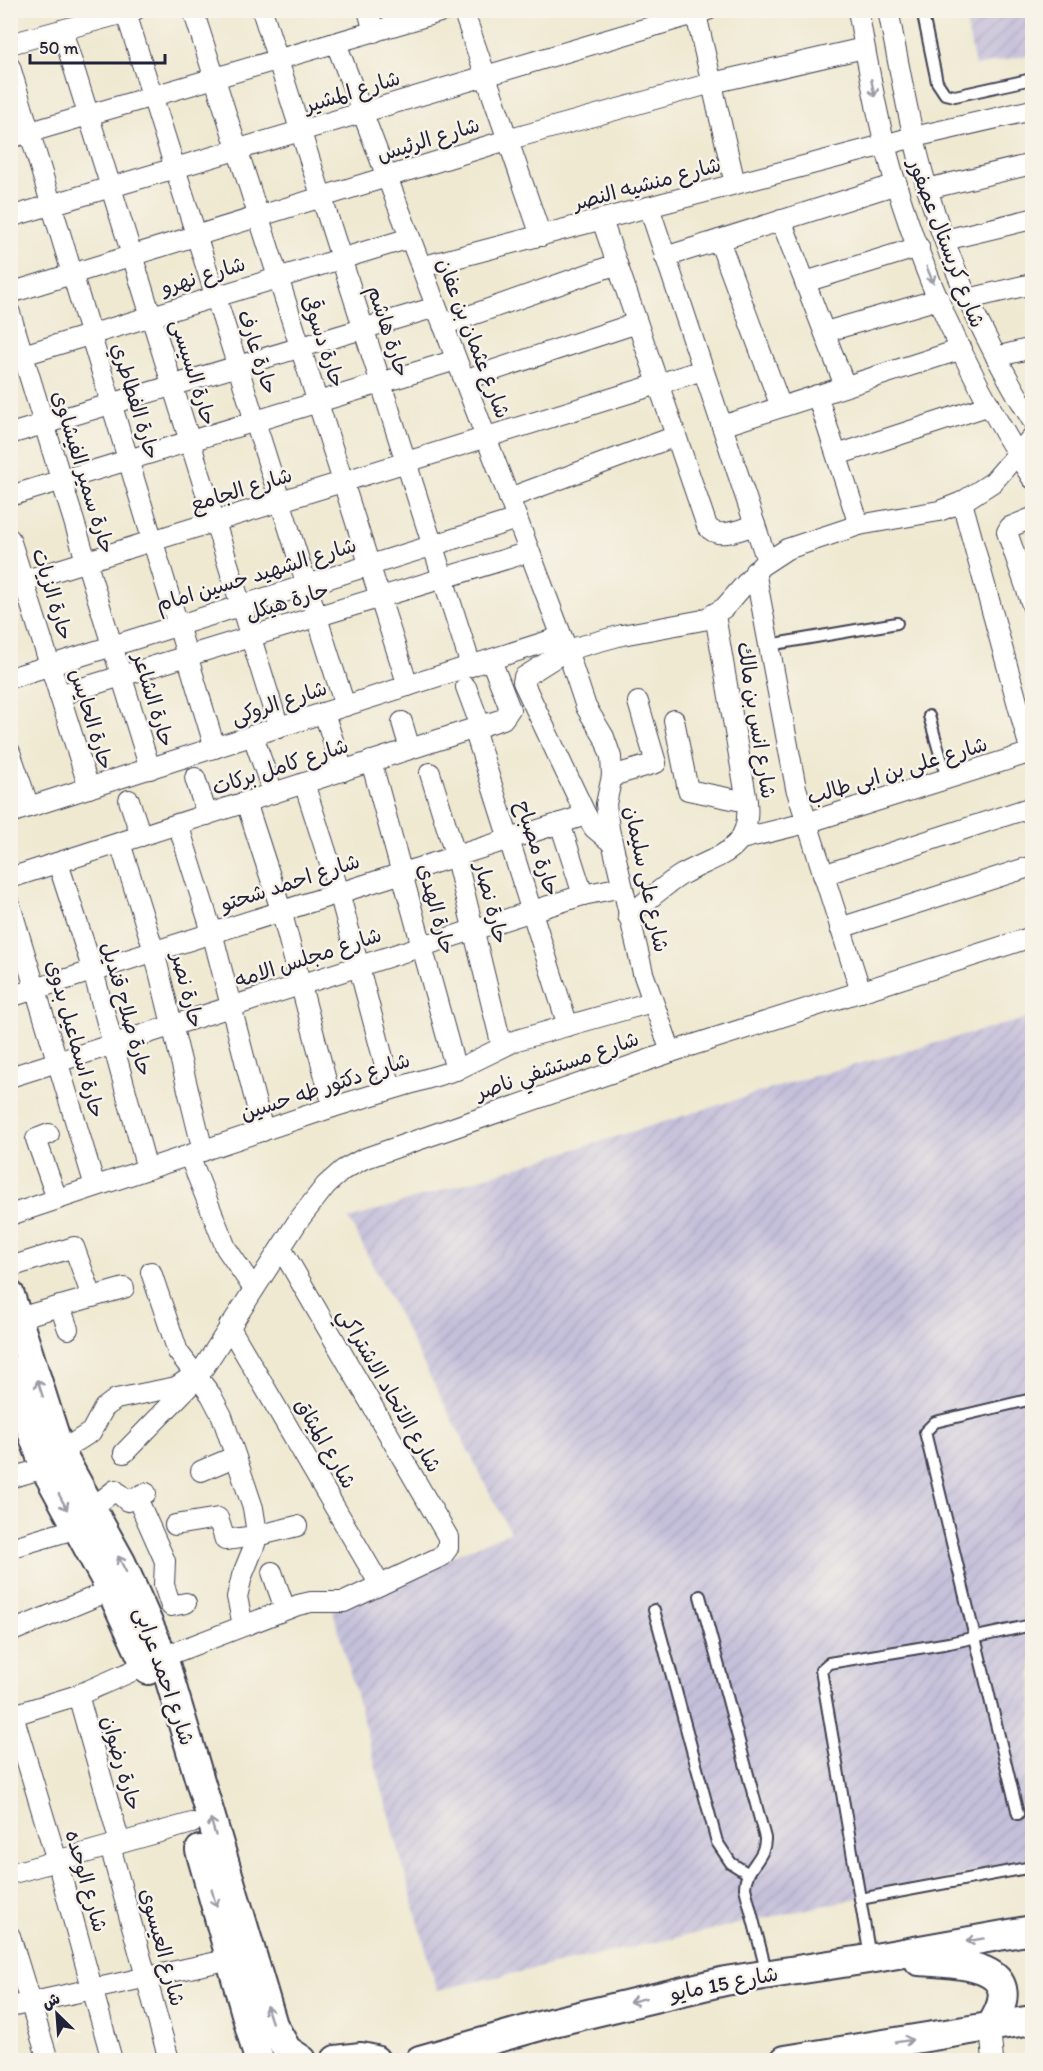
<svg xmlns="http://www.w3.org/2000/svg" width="1043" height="2071" font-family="Itim,'Playpen Sans Arabic',sans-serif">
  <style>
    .industrial { fill: url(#industrial-furrows) }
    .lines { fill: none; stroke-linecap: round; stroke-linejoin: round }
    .lane-casing { stroke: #414052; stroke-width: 14 }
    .street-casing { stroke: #414052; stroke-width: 22 }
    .secondary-casing { stroke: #414052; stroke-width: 32 }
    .lane { stroke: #fff; stroke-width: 10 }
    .street { stroke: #fff; stroke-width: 20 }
    .secondary { stroke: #fff; stroke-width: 28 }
    .oneway { stroke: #9c9ca7 }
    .labels { text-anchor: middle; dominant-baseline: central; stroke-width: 5; stroke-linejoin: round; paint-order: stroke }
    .street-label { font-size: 21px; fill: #22223b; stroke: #f7f3e8 }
  </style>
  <defs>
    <pattern id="industrial-furrows" width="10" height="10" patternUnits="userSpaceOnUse" patternTransform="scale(1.5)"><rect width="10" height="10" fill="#c5c0da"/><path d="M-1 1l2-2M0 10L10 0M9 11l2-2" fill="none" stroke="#a9a5bc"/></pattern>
  </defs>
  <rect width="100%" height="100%" fill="#f7f3e8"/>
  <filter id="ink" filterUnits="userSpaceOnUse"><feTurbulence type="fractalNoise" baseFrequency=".0167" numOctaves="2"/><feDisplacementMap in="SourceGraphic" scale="12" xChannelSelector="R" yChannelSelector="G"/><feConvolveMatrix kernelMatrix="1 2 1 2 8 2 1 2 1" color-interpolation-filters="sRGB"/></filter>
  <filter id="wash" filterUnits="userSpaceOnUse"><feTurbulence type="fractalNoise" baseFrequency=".008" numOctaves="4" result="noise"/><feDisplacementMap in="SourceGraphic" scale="24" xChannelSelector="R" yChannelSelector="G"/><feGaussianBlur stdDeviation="1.35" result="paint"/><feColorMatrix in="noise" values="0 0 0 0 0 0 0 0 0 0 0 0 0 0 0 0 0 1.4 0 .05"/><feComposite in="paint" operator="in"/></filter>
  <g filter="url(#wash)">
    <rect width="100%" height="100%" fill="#efe9d1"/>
    <!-- industrial -->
    <g class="industrial">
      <path d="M964,11H1032V54L975,66Z"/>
      <path d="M1032,1017V1860L437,1990L332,1607L510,1532L349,1219L803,1079Z"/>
    </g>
  </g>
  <g filter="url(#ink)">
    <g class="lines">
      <defs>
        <g id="lane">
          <path d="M922,10L937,82L945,94L955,96L1032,79"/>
          <path d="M769,645L897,623"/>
          <path d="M929,716L947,779"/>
          <path d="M700,1596L765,1838C766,1859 745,1867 745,1888L767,1974"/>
          <path d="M654,1610L717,1842L731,1863L747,1873"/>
          <path d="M1018,1814L925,1432L935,1422L1032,1399"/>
          <path d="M860,1899L1032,1867"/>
          <path d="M870,1957L821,1670L829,1663L949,1643L1032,1625"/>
        </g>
        <g id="street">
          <path d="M193,10L408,686"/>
          <path d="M262,10L471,666"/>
          <path d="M368,10L374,32"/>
          <path d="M463,10L541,236"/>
          <path d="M695,10L735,184"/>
          <path d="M858,10C866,55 874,101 885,145C915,261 968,377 1032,478"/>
          <path d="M888,10C900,70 910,130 927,188C951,270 988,348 1032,420"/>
          <path d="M126,13L345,706"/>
          <path d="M62,30L279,728"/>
          <path d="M336,43L567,650L586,707L604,737L611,757L612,776L606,804L609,829L643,973L671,1052"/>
          <path d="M10,44L135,10"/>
          <path d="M10,67L215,748"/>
          <path d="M10,138L447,10"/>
          <path d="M927,189L1032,164"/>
          <path d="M649,207L767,561"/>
          <path d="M10,217L708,10"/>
          <path d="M602,220L707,526C718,541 740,529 755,525"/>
          <path d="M781,220L845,386"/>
          <path d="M719,240L781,407"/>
          <path d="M945,240L1032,219"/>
          <path d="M665,257L897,184"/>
          <path d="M421,267L914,137L1032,110"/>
          <path d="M805,282L919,247"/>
          <path d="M10,293L507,140L712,83L864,48"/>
          <path d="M968,299L1032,284"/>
          <path d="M10,313L150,769"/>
          <path d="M443,325L617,264"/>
          <path d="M825,332L939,299"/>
          <path d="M996,357L1032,348"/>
          <path d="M13,358L410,238"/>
          <path d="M464,380L637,323"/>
          <path d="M817,395L859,525"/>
          <path d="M722,426L962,349"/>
          <path d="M10,434L436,307"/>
          <path d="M837,455L990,405"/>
          <path d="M10,496L456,360"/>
          <path d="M509,498L676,436"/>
          <path d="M962,502L1032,756"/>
          <path d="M1032,518L1010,527L1007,532L1032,605"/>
          <path d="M10,539L89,788"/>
          <path d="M755,571L796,788L861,992"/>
          <path d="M10,585L703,370"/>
          <path d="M10,678L517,519"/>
          <path d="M466,687L479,722L476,735L568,1026"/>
          <path d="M59,695L529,552"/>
          <path d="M324,713L343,771"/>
          <path d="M674,720L688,790L747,802"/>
          <path d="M402,722L410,749"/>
          <path d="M253,736L273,793"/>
          <path d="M10,752L29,807"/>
          <path d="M371,761L456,1070"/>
          <path d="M430,773L455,854L502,1047"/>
          <path d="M612,776L656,763L638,702"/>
          <path d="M195,778L207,815"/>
          <path d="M304,783L339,892L391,1088"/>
          <path d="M129,800L141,836"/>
          <path d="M246,802L281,910L333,1107"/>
          <path d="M10,813L561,637"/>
          <path d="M560,823L583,895"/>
          <path d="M178,824L212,932L263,1131"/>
          <path d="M741,839L806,823L1032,752"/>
          <path d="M120,843L154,951L203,1151"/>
          <path d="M612,843L594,828L586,815L523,682L524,677L567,650L622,635L703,620L724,608L761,566L787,549L859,525L939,511L962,502L993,482L1032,437"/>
          <path d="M58,863L93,971L147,1169"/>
          <path d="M823,875L1032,807"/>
          <path d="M10,878L503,719L510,709L491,660"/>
          <path d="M10,905L95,1186"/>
          <path d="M628,916C646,902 662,887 681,875C716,855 752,853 747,802L715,615"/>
          <path d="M840,928L1032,866"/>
          <path d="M10,997L586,815"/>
          <path d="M10,1077L583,895L622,887"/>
          <path d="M49,1134L36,1139L57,1199"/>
          <path d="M189,1155L226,1248L254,1289"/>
          <path d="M10,1215L333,1107L456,1070L517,1040L652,1002"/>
          <path d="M10,1267L74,1247L92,1297"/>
          <path d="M151,1272L178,1352L211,1395L222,1416L253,1508L256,1527L255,1544L242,1576L237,1597L243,1625"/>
          <path d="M60,1306L68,1329"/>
          <path d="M18,1318L124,1288"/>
          <path d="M229,1326L380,1585"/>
          <path d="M60,1452L91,1432L104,1408L116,1399L176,1387L191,1377"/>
          <path d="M124,1453L197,1378L298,1221L326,1185L343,1170L363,1159L671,1052L1032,937"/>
          <path d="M201,1471L234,1457"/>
          <path d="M10,1478L45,1468"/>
          <path d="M141,1507L165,1561L164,1585L171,1606L186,1603"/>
          <path d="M92,1508L115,1490L127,1501L146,1493"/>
          <path d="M175,1525L218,1518L225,1540L256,1536L297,1526"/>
          <path d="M10,1548L78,1528"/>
          <path d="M272,1572L285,1609"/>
          <path d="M10,1632L111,1590"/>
          <path d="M163,1657L298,1605L311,1602H344L442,1556L448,1548V1537L281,1248"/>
          <path d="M78,1695L120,1843"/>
          <path d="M13,1715L57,1861L112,2060"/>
          <path d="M10,1716L78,1695L146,1665"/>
          <path d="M110,1846L169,2060"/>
          <path d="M10,1874L192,1823"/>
          <path d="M10,1936L48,2060"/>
          <path d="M10,2007L231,1959"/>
          <path d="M990,2027L993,2060"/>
        </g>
        <g id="secondary">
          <path d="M10,1295L60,1452L121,1562L163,1657L273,2025L287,2050L302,2060"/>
          <path d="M10,1370L45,1468L111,1590L148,1670"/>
          <path d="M200,1850L259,2060"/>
          <path d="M919,1961C960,1964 1032,1964 990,2027"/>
          <path d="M336,2060L361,2057L375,2060"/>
          <path d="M420,2060L554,2022L725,1981L875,1958L1032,1930"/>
          <path d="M785,2060L1032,2020"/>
        </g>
      </defs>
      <!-- lane casing -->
      <use href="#lane" class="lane-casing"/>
      <!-- street casing -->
      <use href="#street" class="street-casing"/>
      <!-- secondary casing -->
      <use href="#secondary" class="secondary-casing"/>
      <!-- lane -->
      <use href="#lane" class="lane"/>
      <!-- street -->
      <use href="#street" class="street"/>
      <!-- secondary -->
      <use href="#secondary" class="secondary"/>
    </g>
    <!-- one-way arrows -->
    <defs><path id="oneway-shaft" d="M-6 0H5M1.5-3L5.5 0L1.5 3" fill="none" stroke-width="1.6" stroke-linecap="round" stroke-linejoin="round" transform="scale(1.5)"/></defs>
    <g class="oneway">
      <use href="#oneway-shaft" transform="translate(873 88) rotate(78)"/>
      <use href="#oneway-shaft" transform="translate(930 275) rotate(68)"/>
      <use href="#oneway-shaft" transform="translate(40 1388) rotate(-108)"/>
      <use href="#oneway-shaft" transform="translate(63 1502) rotate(62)"/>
      <use href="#oneway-shaft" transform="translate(122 1564) rotate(-117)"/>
      <use href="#oneway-shaft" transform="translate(213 1827) rotate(-107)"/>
      <use href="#oneway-shaft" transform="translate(214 1898) rotate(74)"/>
      <use href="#oneway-shaft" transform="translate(975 1940) rotate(170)"/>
      <use href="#oneway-shaft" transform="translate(638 2000) rotate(166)"/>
      <use href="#oneway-shaft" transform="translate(269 2014) rotate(-108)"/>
      <use href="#oneway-shaft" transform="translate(904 2041) rotate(-9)"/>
    </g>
  </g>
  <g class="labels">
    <!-- street labels -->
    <g class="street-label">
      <text transform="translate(352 91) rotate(-17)">شارع المشير</text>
      <text transform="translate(428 139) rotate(-17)">شارع الرئيس</text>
      <text transform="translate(647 183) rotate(-15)">شارع منشيه النصر</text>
      <text transform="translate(947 243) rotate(69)">شارع كريستال عصفور</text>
      <text transform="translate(203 275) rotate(-17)">شارع نهرو</text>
      <text transform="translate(389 331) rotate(72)">حارة هاشم</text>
      <text transform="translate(474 338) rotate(69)">شارع عثمان بن عفان</text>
      <text transform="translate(324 341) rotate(72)">حارة دسوقى</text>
      <text transform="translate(258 352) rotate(72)">حارة عارف</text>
      <text transform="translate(194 372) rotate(73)">حارة السيسى</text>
      <text transform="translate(136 401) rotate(73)">حارة الفطاطري</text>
      <text transform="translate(84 472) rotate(73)">حارة سمير الفيشاوى</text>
      <text transform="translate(241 489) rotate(-17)">شارع الجامع</text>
      <text transform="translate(256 574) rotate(-17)">شارع الشهيد حسين امام</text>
      <text transform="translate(53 594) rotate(73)">حارة الزيات</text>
      <text transform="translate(287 601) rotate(-17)">حارة هيكل</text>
      <text transform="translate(154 700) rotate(73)">حارة الشاعر</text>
      <text transform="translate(279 702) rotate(-18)">شارع الروكى</text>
      <text transform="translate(92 719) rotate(73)">حارة الحايس</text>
      <text transform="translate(757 720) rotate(81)">شارع انس بن مالك</text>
      <text transform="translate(280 766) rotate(-18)">شارع كامل بركات</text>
      <text transform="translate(897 770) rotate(-17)">شارع على بن ابى طالب</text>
      <text transform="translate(538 848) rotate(72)">حارة مصباح</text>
      <text transform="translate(647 879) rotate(78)">شارع على سليمان</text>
      <text transform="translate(290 882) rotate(-18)">شارع احمد شحتو</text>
      <text transform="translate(492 903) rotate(76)">حارة نصار</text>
      <text transform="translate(437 909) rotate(75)">حارة الهدى</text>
      <text transform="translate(308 957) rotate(-18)">شارع مجلس الامه</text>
      <text transform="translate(188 990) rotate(76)">حارة نصر</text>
      <text transform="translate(127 1009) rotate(74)">حارة صلاح قنديل</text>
      <text transform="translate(76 1039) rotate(74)">حارة اسماعيل بدوى</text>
      <text transform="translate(557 1065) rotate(-19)">شارع مستشفي ناصر</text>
      <text transform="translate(325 1086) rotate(-18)">شارع دكتور طه حسين</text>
      <text transform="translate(390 1390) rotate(60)">شارع الاتحاد الاشتراكي</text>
      <text transform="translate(326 1443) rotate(60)">شارع الميثاق</text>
      <text transform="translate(165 1676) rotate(71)">شارع احمد عرابى</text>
      <text transform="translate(122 1763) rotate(74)">حارة رضوان</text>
      <text transform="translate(87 1881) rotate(74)">شارع الوحده</text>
      <text transform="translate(163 1947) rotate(75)">شارع العيسوى</text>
      <text transform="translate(724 1983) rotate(-11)">شارع 15 مايو</text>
    </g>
  </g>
  <!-- margin -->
  <rect width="1043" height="2071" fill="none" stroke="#f7f3e8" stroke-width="36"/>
  <!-- north arrow -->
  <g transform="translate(57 2014) rotate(335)" stroke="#f7f3e8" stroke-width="4.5" paint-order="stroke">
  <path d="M0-4.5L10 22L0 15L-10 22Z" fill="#22223b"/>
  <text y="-9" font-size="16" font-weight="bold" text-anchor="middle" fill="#22223b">ش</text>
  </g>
  <!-- scale -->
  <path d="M30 54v9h135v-9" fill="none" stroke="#22223b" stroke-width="3"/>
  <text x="39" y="54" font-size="18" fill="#22223b" stroke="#f7f3e8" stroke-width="4.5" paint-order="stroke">50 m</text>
</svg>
